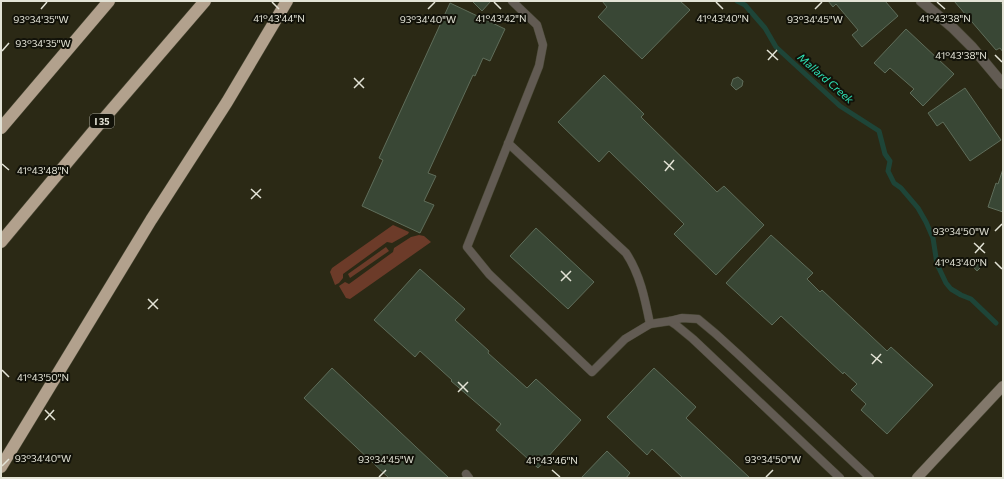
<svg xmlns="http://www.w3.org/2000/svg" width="1004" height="479" font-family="Commissioner,sans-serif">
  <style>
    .green { fill: #6c3b29 }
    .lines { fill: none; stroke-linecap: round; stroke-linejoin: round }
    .stream { stroke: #1e4538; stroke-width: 5 }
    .building { fill: #394735; stroke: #5f6d5a }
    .lane-casing { stroke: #484734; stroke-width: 9 }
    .street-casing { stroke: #484734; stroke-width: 11 }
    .secondary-casing { stroke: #484734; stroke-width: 11 }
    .highway-casing { stroke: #484734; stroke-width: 13 }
    .lane { stroke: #625b53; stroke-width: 8 }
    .street { stroke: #625b53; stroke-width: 10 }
    .secondary { stroke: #82786b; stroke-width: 10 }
    .highway { stroke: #b2a18d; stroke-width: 12 }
    .ticks { fill: none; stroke: #e3e3d6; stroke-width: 1.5 }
    .labels { text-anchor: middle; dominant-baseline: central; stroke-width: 4; stroke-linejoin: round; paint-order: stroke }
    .shield { fill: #121209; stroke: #a4a498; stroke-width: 1 }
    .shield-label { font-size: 9px; font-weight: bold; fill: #e3e3d6 }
    .water-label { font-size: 11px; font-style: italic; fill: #2de1b4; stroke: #121209 }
    .ticks-label { font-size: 10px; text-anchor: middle; fill: #e3e3d6; stroke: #121209; stroke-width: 4; stroke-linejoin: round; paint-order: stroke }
  </style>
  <rect width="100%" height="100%" fill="#2b2915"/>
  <!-- green -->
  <g class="green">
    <path d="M393,225L409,232L408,234L392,243L387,242L343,274V278L339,283L335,285L330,272L332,268Z"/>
    <path d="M419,235L424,236L431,242L350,299L346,298L339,286L345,282L349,284L393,252L394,248L411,237Z"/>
    <path d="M386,247L389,251L350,278L348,274Z"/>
  </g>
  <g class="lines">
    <!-- stream -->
    <path class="stream" d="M737,1L745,5L765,28L776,47L840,106L879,131L885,154L890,161L888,171L894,183L901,188L918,208L926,222L933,238L937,264L946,283L951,289L961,295L971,299L996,323"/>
  </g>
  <!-- building -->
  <g class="building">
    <path d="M472,1H491L482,11Z"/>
    <path d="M602,1H680L690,10L642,59L598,17L607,7Z"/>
    <path d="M828,1H885L898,16L862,47L852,35L858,30L836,4L833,7Z"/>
    <path d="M954,1H1000L1003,5V52L1000,48L996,50Z"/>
    <path d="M450,3L505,29L490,61L483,58L475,76L473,75L428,173L436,176L424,201L434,205L420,233L362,206L383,160L379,158Z"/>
    <path d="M906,29L954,74L923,106L910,93L914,89L890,68L885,73L874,63Z"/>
    <path d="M604,75L644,114L641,117L717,192L724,186L764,225L716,275L674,234L684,224L609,151L599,162L558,122Z"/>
    <path d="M738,77L743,81L742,86L736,90L731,85L733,79Z"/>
    <path d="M965,88L1001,140L970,161L943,122L937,126L928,113Z"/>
    <path d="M1003,169V212L988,207L996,183L998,184Z"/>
    <path d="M536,228L594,282L568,309L510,256Z"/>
    <path d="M771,235L813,273L807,279L820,292L822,290L887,351L891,347L933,385L887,434L861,410L866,404L851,390L857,384L844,372L843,374L781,316L772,325L726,283Z"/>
    <path d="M975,258L982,266L977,271L970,263Z"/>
    <path d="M420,269L465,309L455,320L489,351L488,353L527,388L536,379L581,420L538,468L496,430L501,424L451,381L452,380L420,351L415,357L374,320Z"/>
    <path d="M332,368L449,478H389L304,398Z"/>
    <path d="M654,368L696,407L686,418L750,478H683L652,449L647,455L607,417Z"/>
    <path d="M607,451L630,473L626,478H581Z"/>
  </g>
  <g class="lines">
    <defs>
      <g id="lane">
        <path d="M508,143L626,253C640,274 645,299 650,324L625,339L592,372L489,274L467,247L539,66L543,45L537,25L512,1"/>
        <path d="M670,321L676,325L693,339L840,478"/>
        <path d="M650,324L670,321L682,318L698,319L716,334L739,355L870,478"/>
        <path d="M466,474L469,478"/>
      </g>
      <path id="street" d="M921,1L953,28L972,47L1003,84"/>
      <path id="secondary" d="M917,478L1003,386"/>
      <g id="highway">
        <path d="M1,128L109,1"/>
        <path d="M1,242L101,122L205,1"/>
        <path d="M1,467L151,220L227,102L287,1"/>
      </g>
    </defs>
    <!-- lane casing -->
    <use href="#lane" class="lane-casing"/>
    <!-- street casing -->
    <use href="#street" class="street-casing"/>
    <!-- secondary casing -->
    <use href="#secondary" class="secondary-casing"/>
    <!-- highway casing -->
    <use href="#highway" class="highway-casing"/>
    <!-- lane -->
    <use href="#lane" class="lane"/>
    <!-- street -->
    <use href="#street" class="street"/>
    <!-- secondary -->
    <use href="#secondary" class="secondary"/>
    <!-- highway -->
    <use href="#highway" class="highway"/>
  </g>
  <!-- ticks -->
  <path class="ticks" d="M272,2L279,9M494,2L501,9M716,2L723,9M937,2L945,9M41,9L47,2M428,9L435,2M815,9L822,2M767,50L778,60M2,51L9,43M995,55L1002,62M768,60L777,50M354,78L364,88M354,88L364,78M664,161L674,170M2,164L9,170M665,171L674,160M251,189L261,198M251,199L261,189M995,231L1002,224M974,243L985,253M975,253L984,243M995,262L1002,269M561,271L571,281M561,281L571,271M148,299L158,309M148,309L158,299M871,354L882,363M872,364L881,354M2,370L9,377M458,382L468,392M458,392L468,382M45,410L55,420M45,420L54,410M2,466L9,459M552,470L560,477M379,477L386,470M766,477L773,470"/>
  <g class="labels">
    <!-- shield labels -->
    <rect class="shield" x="90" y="114" width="24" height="14" rx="3"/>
    <g class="shield-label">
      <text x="102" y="121">I 35</text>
    </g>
    <!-- water labels -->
    <g class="water-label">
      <text transform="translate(826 78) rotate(41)">Mallard Creek</text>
    </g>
  </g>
  <g class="ticks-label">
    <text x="501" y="22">41°43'42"N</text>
    <text x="723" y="22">41°43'40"N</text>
    <text x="279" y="22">41°43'44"N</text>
    <text x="945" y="22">41°43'38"N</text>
    <text x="41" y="23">93°34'35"W</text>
    <text x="428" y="23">93°34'40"W</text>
    <text x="815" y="23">93°34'45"W</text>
    <text x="43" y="47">93°34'35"W</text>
    <text x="961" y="59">41°43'38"N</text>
    <text x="43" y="174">41°43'48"N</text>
    <text x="961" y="235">93°34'50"W</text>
    <text x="961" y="266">41°43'40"N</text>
    <text x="43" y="381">41°43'50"N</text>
    <text x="43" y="462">93°34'40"W</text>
    <text x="386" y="463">93°34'45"W</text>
    <text x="773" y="463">93°34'50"W</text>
    <text x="552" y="464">41°43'46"N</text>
  </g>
  <!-- border -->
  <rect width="1004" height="479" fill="none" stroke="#e3e3d6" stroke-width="4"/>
</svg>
